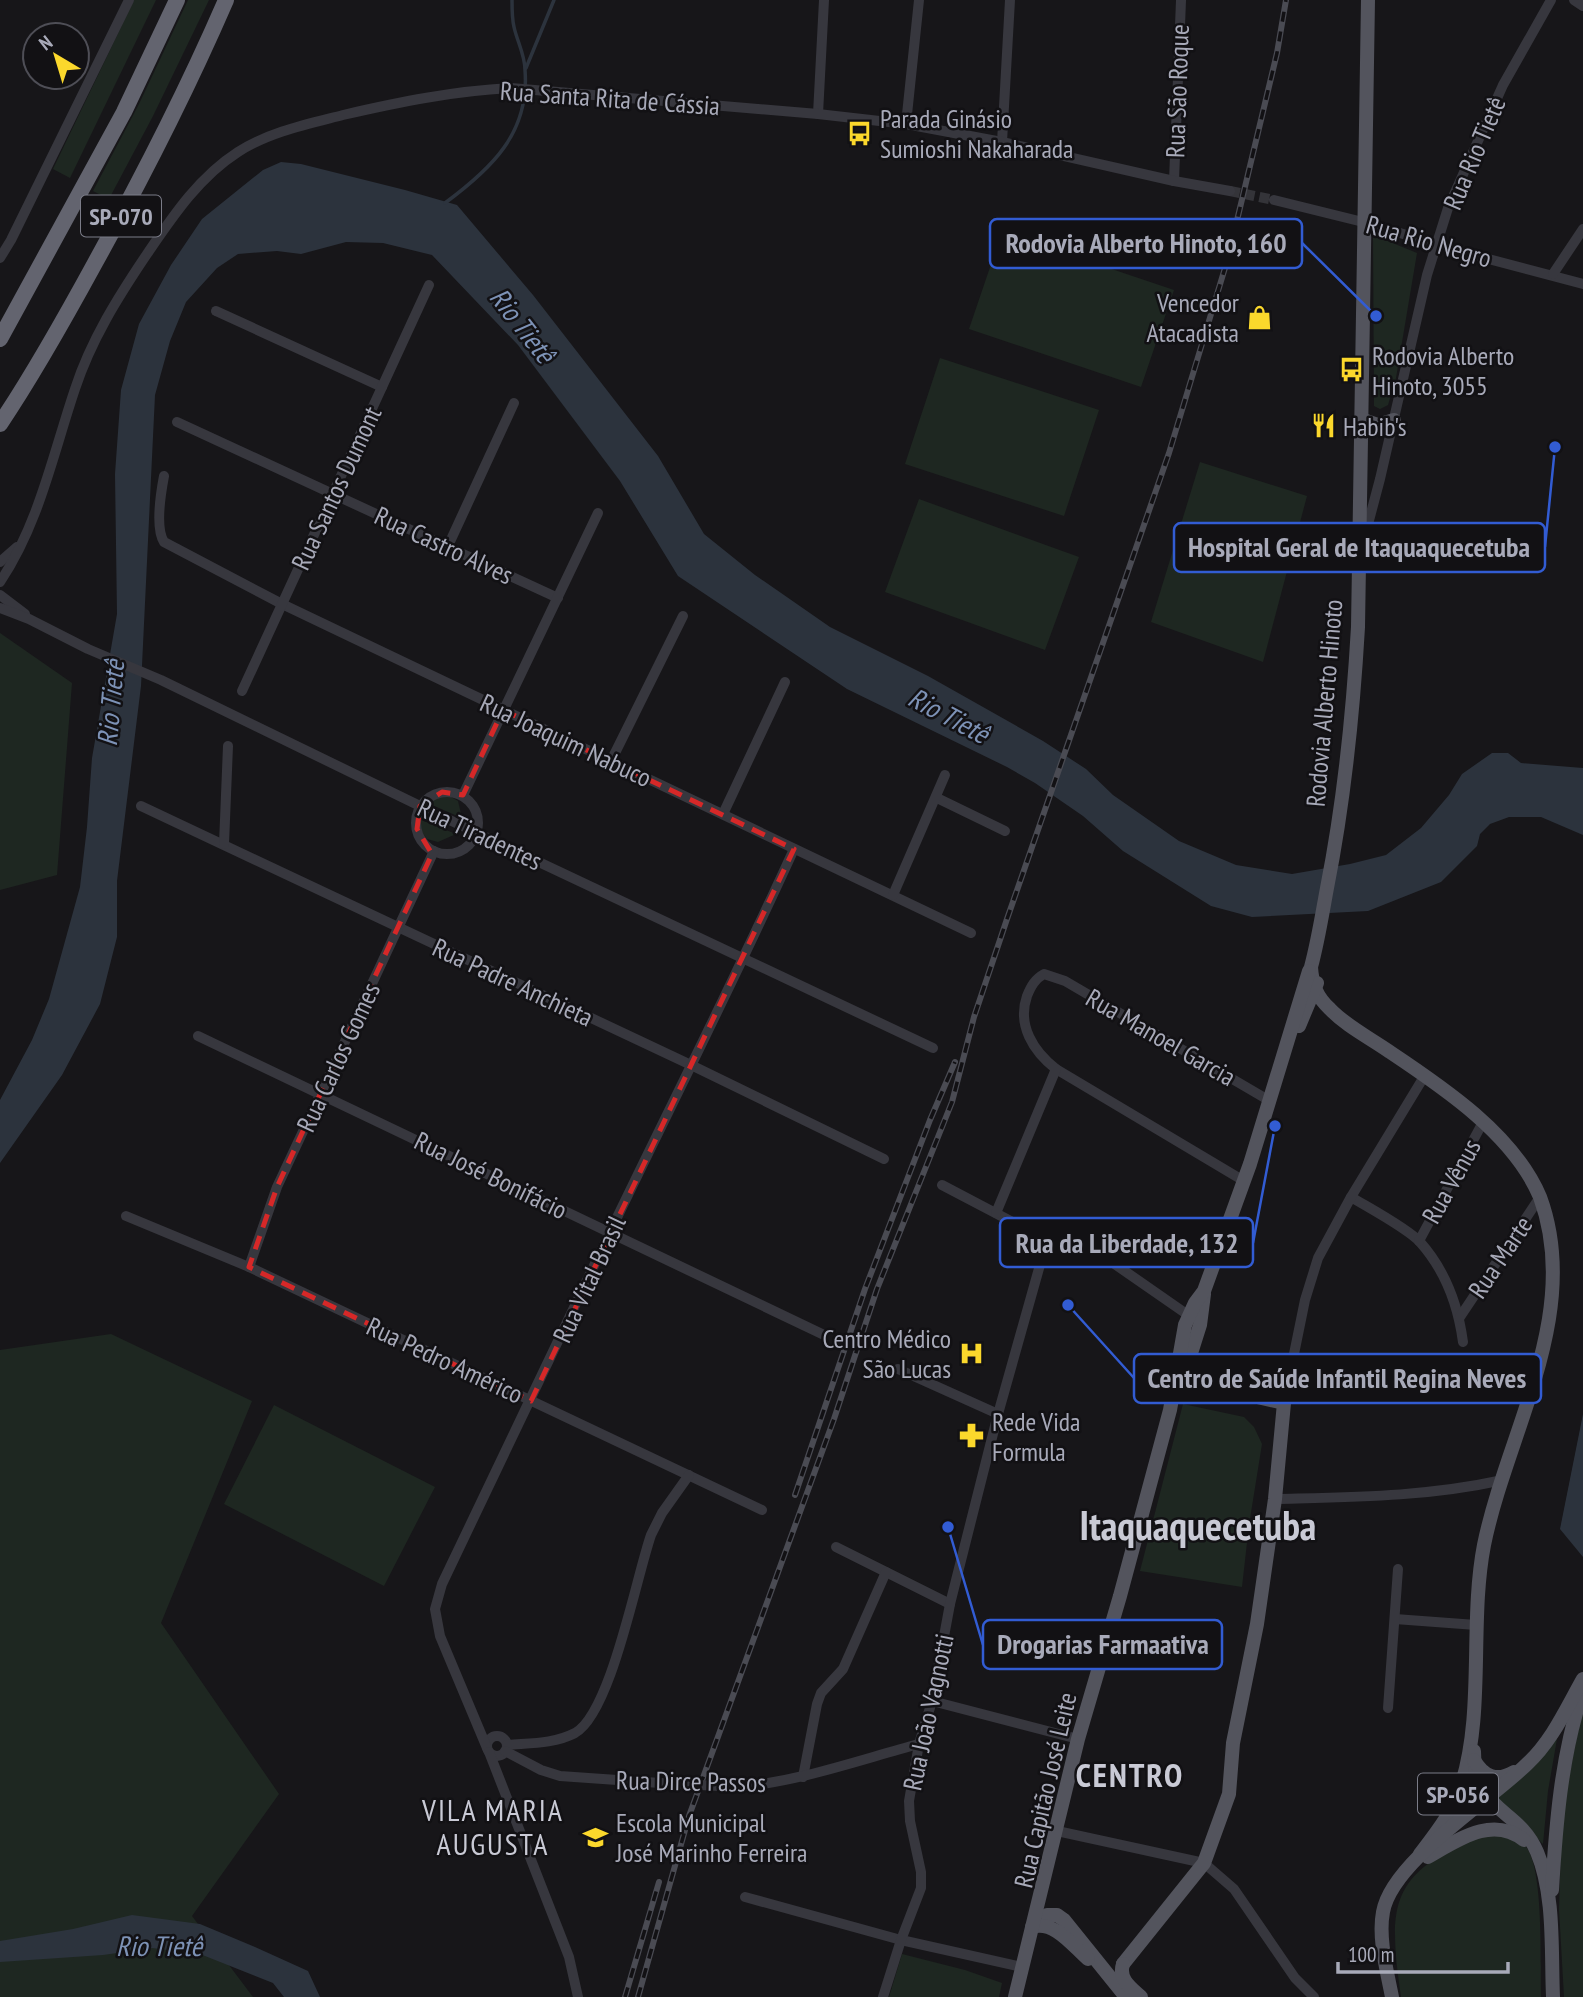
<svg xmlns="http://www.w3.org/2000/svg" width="1583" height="1997" font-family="'PT Sans Narrow',sans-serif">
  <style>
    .green { fill: #1e2721 }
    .water { fill: #2c333d }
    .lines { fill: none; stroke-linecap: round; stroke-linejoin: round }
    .stream { stroke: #2c333d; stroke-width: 3.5 }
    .minor-tunnel { stroke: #343439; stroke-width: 10; stroke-dasharray: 10 5; stroke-linecap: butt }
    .minor { stroke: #37373e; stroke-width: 10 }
    .major { stroke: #53545d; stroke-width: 14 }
    .highway { stroke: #63646f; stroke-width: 16 }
    .rail-casing { stroke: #4a4b53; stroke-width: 6 }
    .rail { stroke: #121114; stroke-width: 3.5; stroke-dasharray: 10; stroke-linecap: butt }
    .minor-bridge { stroke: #37373e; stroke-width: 10 }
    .marked { fill: none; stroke: #d62828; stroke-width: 5; stroke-dasharray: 14 9; stroke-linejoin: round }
    .labels { text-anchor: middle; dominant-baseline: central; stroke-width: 5; stroke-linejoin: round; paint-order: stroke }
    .shield { fill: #121114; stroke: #7b7c88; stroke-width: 2 }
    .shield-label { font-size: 24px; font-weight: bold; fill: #a8aab9 }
    .street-label { font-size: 26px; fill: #a8aab9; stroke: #121114 }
    .poi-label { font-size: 26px; fill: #a8aab9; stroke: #121114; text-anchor: start }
    .water-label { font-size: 28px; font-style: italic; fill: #7d92b6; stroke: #121114 }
    .quarter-label { font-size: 30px; letter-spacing: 2px; fill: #c9cad5; stroke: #121114 }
    .district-label { font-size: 33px; font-weight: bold; letter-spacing: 2px; fill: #c9cad5; stroke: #121114 }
    .town-label { font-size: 40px; font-weight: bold; fill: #c9cad5; stroke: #121114 }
    .leader { fill: none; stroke: #325cd3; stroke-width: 2.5 }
    .callout-dot { fill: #325cd3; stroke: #121114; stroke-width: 2.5 }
    .callout { fill: #121114; stroke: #325cd3; stroke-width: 2.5 }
    .callout-label { font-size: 28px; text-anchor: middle; font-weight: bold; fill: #a8aab9 }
  </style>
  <rect width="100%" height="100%" fill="#171619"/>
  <!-- green -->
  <g class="green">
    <path d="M134,0H156L70,178L53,169Z"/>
    <path d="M188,0H209L153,116L109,199L93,191L139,104Z"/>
    <path d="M1002,232L1174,290L1141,387L969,329Z"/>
    <path d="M1373,235L1417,253L1396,378L1388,405L1380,409L1374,406Z"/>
    <path d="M940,358L1099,410L1064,516L905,464Z"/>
    <path d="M1200,462L1307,496L1263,662L1151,622Z"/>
    <path d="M919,499L1079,557L1045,650L885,592Z"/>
    <path d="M0,633L72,683L57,875L0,890Z"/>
    <path d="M438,794H446L458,801L462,818L425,802Z"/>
    <path d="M416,818L456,834L438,842L427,839L420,829Z"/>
    <path d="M111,1334L252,1401L161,1623L279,1794L192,1916L253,1997H0V1350Z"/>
    <path d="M1183,1404L1244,1417L1254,1427L1262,1444L1249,1525L1242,1587L1140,1571Z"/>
    <path d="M274,1405L435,1487L384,1586L224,1504Z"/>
    <path d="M1583,1706V1997H1564L1559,1909L1562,1813Z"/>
    <path d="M1558,1733L1548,1791L1543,1844L1532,1833L1491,1800Z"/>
    <path d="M1487,1833C1497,1836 1515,1838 1523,1844C1545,1859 1540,1968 1541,1997H1401C1387,1899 1391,1873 1487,1833Z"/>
    <path d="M902,1954L965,1970L1002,1983L999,1997H889Z"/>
  </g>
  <!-- water -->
  <g class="water">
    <path d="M281,162L301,164L405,190L457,205L533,295L658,456L704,534L755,575L830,627L928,676L1043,741L1086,769L1113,795L1179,841L1236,865L1292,874L1350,864L1386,855L1421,828L1449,795L1462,774L1492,753H1508L1521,763L1583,768V835L1541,817H1509L1490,824L1480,834L1477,846L1441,882L1368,911L1252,917L1211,906L1123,851L1083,816L1035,783L1007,767L847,689L678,576L620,481L518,345L432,255L383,243L346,242L301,254L277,251L238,254L217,268L186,302L170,341L155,395L141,686L117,881V937L100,1004L62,1075L0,1163V1100L32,1040L49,999L80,887L87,827L92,758L117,614L115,474L121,390L139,324L171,265L202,219L263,170Z"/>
    <path d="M1583,1414V1557L1560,1529Z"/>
    <path d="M132,1915L200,1924L255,1947L308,1971L320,1997H284L273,1983L200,1954L152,1948L103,1955L0,1962V1941L73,1929Z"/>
  </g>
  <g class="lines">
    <!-- stream -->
    <g class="stream">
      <path d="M526,68L554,0"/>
      <path d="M445,203C491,169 530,133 525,70C525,55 517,41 514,27C512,19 512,9 512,0"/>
    </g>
    <!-- minor-tunnel -->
    <path class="minor-tunnel" d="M1230,191L1274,200"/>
    <!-- minor -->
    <g class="minor">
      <path d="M1574,0L1583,6"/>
      <path d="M818,114L824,0"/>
      <path d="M906,124L919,0"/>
      <path d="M1002,142L1010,0"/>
      <path d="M1174,181L1181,0"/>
      <path d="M1274,200L1363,222L1477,256L1583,284"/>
      <path d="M0,258L11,240L129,0"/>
      <path d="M1553,274L1583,229"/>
      <path d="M216,311L382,387"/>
      <path d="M177,422L558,598"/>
      <path d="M164,476C161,492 155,528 164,542L282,604L971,933"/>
      <path d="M1363,543L1380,479L1427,275L1448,208L1503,85L1551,0"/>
      <path d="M448,546L514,403"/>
      <path d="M0,562L17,547"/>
      <path d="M0,582C39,524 53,454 75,389C91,340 118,297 147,254C173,216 199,177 238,152C269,132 308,124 343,115C399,102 454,91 511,88L818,114L906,124L1002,142L1174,181L1230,191"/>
      <path d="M0,595L25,614"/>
      <path d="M0,608L29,619L88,649L161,680L420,806L933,1048"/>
      <path d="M242,691L429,285"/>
      <path d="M611,761L683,616"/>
      <circle cx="447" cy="823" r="31"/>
      <path d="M463,795L598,513"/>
      <path d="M937,798L1005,831"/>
      <path d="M141,806L691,1065L884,1159"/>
      <path d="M723,814L785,682"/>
      <path d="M224,844L228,746"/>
      <path d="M893,895L945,775"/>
      <path d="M198,1036L822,1334"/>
      <path d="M1056,1069L1244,1181"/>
      <path d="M942,1185L1047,1240H1068L1093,1249L1188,1315"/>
      <path d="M1351,1197C1369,1208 1407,1228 1420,1242C1445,1270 1458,1305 1463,1342"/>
      <path d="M996,1213L1056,1069C1033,1051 1017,1025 1027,996C1031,986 1035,979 1044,974L1065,981L1270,1101"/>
      <path d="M126,1216L249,1267L762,1510"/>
      <path d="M1419,1241L1483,1122"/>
      <path d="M249,1267L277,1187L434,851"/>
      <path d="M1460,1317L1540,1197"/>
      <path d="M898,1369L998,1414"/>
      <path d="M1284,1403L1305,1300L1318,1258L1351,1197L1425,1075"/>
      <path d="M1275,1499C1354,1497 1425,1497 1503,1480"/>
      <path d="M836,1547L950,1604"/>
      <path d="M1395,1619L1476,1625"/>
      <path d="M932,1701L1078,1739"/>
      <path d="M1388,1708L1398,1569"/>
      <circle cx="497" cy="1746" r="10"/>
      <path d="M507,1745C529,1743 554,1744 575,1733C611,1713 636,1578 651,1535L662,1513L689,1475"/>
      <path d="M487,1748L440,1636L435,1609L442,1584C499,1466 554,1348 611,1230C672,1103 736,977 794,849"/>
      <path d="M505,1751L541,1770L560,1776L660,1783"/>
      <path d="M489,1752L569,1957L578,1997"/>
      <path d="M803,1777L817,1704L821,1693L843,1669L886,1572"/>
      <path d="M739,1787C801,1781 859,1760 919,1744"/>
      <path d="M1057,1831L1204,1863L1234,1889L1295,1978L1314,1997"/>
      <path d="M745,1897L901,1940L1022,1967"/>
      <path d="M883,1997L901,1940L921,1888V1872L910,1821L909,1801L919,1744L932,1701L950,1604L998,1414L1047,1240"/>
    </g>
    <!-- major -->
    <g class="major">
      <path d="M1368,0L1358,627C1353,715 1344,802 1327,888C1322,915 1318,941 1311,967C1312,985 1317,997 1330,1009C1346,1026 1370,1038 1390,1052C1444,1088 1514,1135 1540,1197C1583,1314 1507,1432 1484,1545C1469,1622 1485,1713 1461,1786C1453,1812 1436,1833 1420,1854"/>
      <path d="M1361,419L1378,425L1394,420"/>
      <path d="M1299,1026L1317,983"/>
      <path d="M1474,1751C1474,1813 1518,1807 1537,1852C1555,1894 1551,1952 1553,1997"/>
      <path d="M1474,1760C1484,1777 1497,1782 1514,1772"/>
      <path d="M1428,1857C1458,1840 1492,1815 1524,1840"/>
      <path d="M1552,1890C1556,1823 1561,1760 1581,1696"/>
      <path d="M1047,1915H1057L1064,1920L1126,1997"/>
      <path d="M1032,1927C1054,1920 1072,1945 1088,1959"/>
      <path d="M1123,1964L1204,1863L1229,1794L1233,1743L1257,1624L1275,1499L1284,1403L1196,1383L1187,1372V1366L1200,1325L1204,1294"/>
      <path d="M1123,1964C1118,1979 1131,1988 1141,1997"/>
      <path d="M1015,1997L1078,1739L1120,1596L1170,1410L1185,1325L1195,1303L1204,1291L1250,1164L1309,971"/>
      <path d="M1392,1997C1387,1971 1378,1938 1383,1912C1392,1861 1490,1801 1527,1764C1552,1741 1566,1709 1583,1679"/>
    </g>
    <!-- highway -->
    <g class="highway">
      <path d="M0,339L124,112L177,0"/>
      <path d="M0,424C35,372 65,318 95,263C142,178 187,90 226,0"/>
    </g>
    <defs>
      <g id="rail">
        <path d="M795,1495L865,1289L930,1120L955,1062"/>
        <path d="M625,1997L659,1882"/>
        <path d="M638,1997L689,1816L834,1419L877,1289L952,1102L974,1017L1007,919L1169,453L1228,258L1277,53L1286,0"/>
      </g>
    </defs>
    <!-- rail casing -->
    <use href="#rail" class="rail-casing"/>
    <!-- rail -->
    <use href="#rail" class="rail"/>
    <!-- minor-bridge -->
    <path class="minor-bridge" d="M660,1783L739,1787"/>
  </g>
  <!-- marked area -->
  <path class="marked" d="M503,710L794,849L531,1401L249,1267L277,1187L432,854L417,829L420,806L442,792L463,795Z"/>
  <!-- icons -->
  <defs>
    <symbol id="bus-bare" viewBox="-9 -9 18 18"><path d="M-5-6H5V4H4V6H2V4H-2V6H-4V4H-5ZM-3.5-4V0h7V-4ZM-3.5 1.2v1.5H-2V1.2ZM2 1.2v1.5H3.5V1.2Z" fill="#fbd82c" stroke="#121114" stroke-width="2.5" paint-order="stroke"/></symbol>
    <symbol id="shop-bare" viewBox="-9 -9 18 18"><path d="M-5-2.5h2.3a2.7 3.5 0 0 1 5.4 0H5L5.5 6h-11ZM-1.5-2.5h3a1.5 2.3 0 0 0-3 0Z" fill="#fbd82c" stroke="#121114" stroke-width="2.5" paint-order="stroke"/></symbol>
    <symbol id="restaurant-bare" viewBox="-9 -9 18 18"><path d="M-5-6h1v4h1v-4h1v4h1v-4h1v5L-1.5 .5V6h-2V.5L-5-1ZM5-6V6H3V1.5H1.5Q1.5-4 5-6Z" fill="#fbd82c" stroke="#121114" stroke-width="2.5" paint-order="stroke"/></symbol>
    <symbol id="hospital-bare" viewBox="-9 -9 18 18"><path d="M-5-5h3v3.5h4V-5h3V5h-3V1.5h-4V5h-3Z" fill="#fbd82c" stroke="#121114" stroke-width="2.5" paint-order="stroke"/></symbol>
    <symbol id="pharmacy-bare" viewBox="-9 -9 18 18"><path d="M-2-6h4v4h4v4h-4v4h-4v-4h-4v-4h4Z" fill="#fbd82c" stroke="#121114" stroke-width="2.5" paint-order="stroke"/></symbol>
    <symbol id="school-bare" viewBox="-9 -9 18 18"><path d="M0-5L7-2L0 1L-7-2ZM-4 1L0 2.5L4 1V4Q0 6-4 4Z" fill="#fbd82c" stroke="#121114" stroke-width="2.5" paint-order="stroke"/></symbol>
  </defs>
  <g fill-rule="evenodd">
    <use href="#bus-bare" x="842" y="116" width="35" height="35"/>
    <use href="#shop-bare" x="1242" y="300" width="35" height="35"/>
    <use href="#bus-bare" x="1334" y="352" width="35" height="35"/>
    <use href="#restaurant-bare" x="1306" y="408" width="35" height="35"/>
    <use href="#hospital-bare" x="954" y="1336" width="35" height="35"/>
    <use href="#pharmacy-bare" x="954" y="1418" width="35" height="35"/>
    <use href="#school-bare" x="578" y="1820" width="35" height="35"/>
  </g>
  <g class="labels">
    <!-- shield labels -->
    <g class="shield">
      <rect x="81" y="195.5" width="80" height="41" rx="5"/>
      <rect x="1418" y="1773.5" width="80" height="41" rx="5"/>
    </g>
    <g class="shield-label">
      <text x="121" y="216">SP-070</text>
      <text x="1458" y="1794">SP-056</text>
    </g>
    <!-- street labels -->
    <g class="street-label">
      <text transform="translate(1177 91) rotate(-88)">Rua São Roque</text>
      <text transform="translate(610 98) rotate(4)">Rua Santa Rita de Cássia</text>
      <text transform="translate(1474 153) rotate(-67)">Rua Rio Tietê</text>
      <text transform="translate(1429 241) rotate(16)">Rua Rio Negro</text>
      <text transform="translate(336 488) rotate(-65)">Rua Santos Dumont</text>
      <text transform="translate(444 545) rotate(25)">Rua Castro Alves</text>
      <text transform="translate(1324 703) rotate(-85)">Rodovia Alberto Hinoto</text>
      <text transform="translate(566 740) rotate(25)">Rua Joaquim Nabuco</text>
      <text transform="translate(480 834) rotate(25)">Rua Tiradentes</text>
      <text transform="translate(513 982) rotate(25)">Rua Padre Anchieta</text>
      <text transform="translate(1161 1037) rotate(30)">Rua Manoel Garcia</text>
      <text transform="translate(338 1057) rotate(-65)">Rua Carlos Gomes</text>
      <text transform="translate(491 1175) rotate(26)">Rua José Bonifácio</text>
      <text transform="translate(1451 1181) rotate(-61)">Rua Vênus</text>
      <text transform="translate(1500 1257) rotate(-56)">Rua Marte</text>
      <text transform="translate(589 1279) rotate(-65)">Rua Vital Brasil</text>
      <text transform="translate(445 1360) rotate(25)">Rua Pedro Américo</text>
      <text transform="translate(928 1712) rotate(-78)">Rua João Vagnotti</text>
      <text transform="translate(691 1781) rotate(1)">Rua Dirce Passos</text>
      <text transform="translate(1045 1790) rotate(-77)">Rua Capitão José Leite</text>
    </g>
    <!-- poi labels -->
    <g class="poi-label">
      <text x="880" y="118">Parada Ginásio<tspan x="880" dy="30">Sumioshi Nakaharada</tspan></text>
      <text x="1239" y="302" text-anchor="end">Vencedor<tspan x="1239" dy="30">Atacadista</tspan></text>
      <text x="1372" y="355">Rodovia Alberto<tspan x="1372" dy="30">Hinoto, 3055</tspan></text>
      <text x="1343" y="426">Habib's</text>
      <text x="951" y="1338" text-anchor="end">Centro Médico<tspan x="951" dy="30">São Lucas</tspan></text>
      <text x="992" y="1421">Rede Vida<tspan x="992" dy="30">Formula</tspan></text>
      <text x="616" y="1822">Escola Municipal<tspan x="616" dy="30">José Marinho Ferreira</tspan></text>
    </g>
    <!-- water labels -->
    <g class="water-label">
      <text transform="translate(523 325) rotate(52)">Rio Tietê</text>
      <text transform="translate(110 703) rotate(-85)">Rio Tietê</text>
      <text transform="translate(949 715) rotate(28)">Rio Tietê</text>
      <text x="159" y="1945">Rio Tietê</text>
    </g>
    <!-- quarter labels -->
    <g class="quarter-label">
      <text x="493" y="1809">VILA MARIA<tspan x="493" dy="34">AUGUSTA</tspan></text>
    </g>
    <!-- district labels -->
    <g class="district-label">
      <text x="1130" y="1774">CENTRO</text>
    </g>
    <!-- town labels -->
    <g class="town-label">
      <text x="1198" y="1525">Itaquaquecetuba</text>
    </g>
  </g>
  <!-- callouts -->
  <path class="leader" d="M1376 316L1302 243M1555 447L1545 547M1275 1126L1253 1243M1068 1305L1134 1378M948 1527L983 1645"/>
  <g class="callout-dot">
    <circle cx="1376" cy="316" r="7"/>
    <circle cx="1555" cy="447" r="7"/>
    <circle cx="1275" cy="1126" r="7"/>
    <circle cx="1068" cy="1305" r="7"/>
    <circle cx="948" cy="1527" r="7"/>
  </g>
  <g class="callout">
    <rect x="990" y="219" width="312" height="49" rx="7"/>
    <rect x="1174" y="523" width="371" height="49" rx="7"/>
    <rect x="1000" y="1218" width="253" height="49" rx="7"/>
    <rect x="1134" y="1354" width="407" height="49" rx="7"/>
    <rect x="983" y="1620" width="239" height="49" rx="7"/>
  </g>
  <g class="callout-label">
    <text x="1146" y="253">Rodovia Alberto Hinoto, 160</text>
    <text x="1359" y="557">Hospital Geral de Itaquaquecetuba</text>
    <text x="1127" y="1253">Rua da Liberdade, 132</text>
    <text x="1337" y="1388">Centro de Saúde Infantil Regina Neves</text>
    <text x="1103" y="1654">Drogarias Farmaativa</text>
  </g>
  <!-- north arrow -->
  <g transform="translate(56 56) rotate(322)"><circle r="33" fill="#121114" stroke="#4e4e56" stroke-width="2"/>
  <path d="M0-5L12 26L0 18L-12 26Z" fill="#fbd82c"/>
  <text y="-10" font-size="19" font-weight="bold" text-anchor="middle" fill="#a8aab9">N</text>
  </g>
  <!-- scale -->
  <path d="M1338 1962v10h170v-10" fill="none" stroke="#a8aab9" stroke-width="3.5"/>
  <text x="1348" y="1962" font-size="21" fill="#a8aab9" stroke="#121114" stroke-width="5" paint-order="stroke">100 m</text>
</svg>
